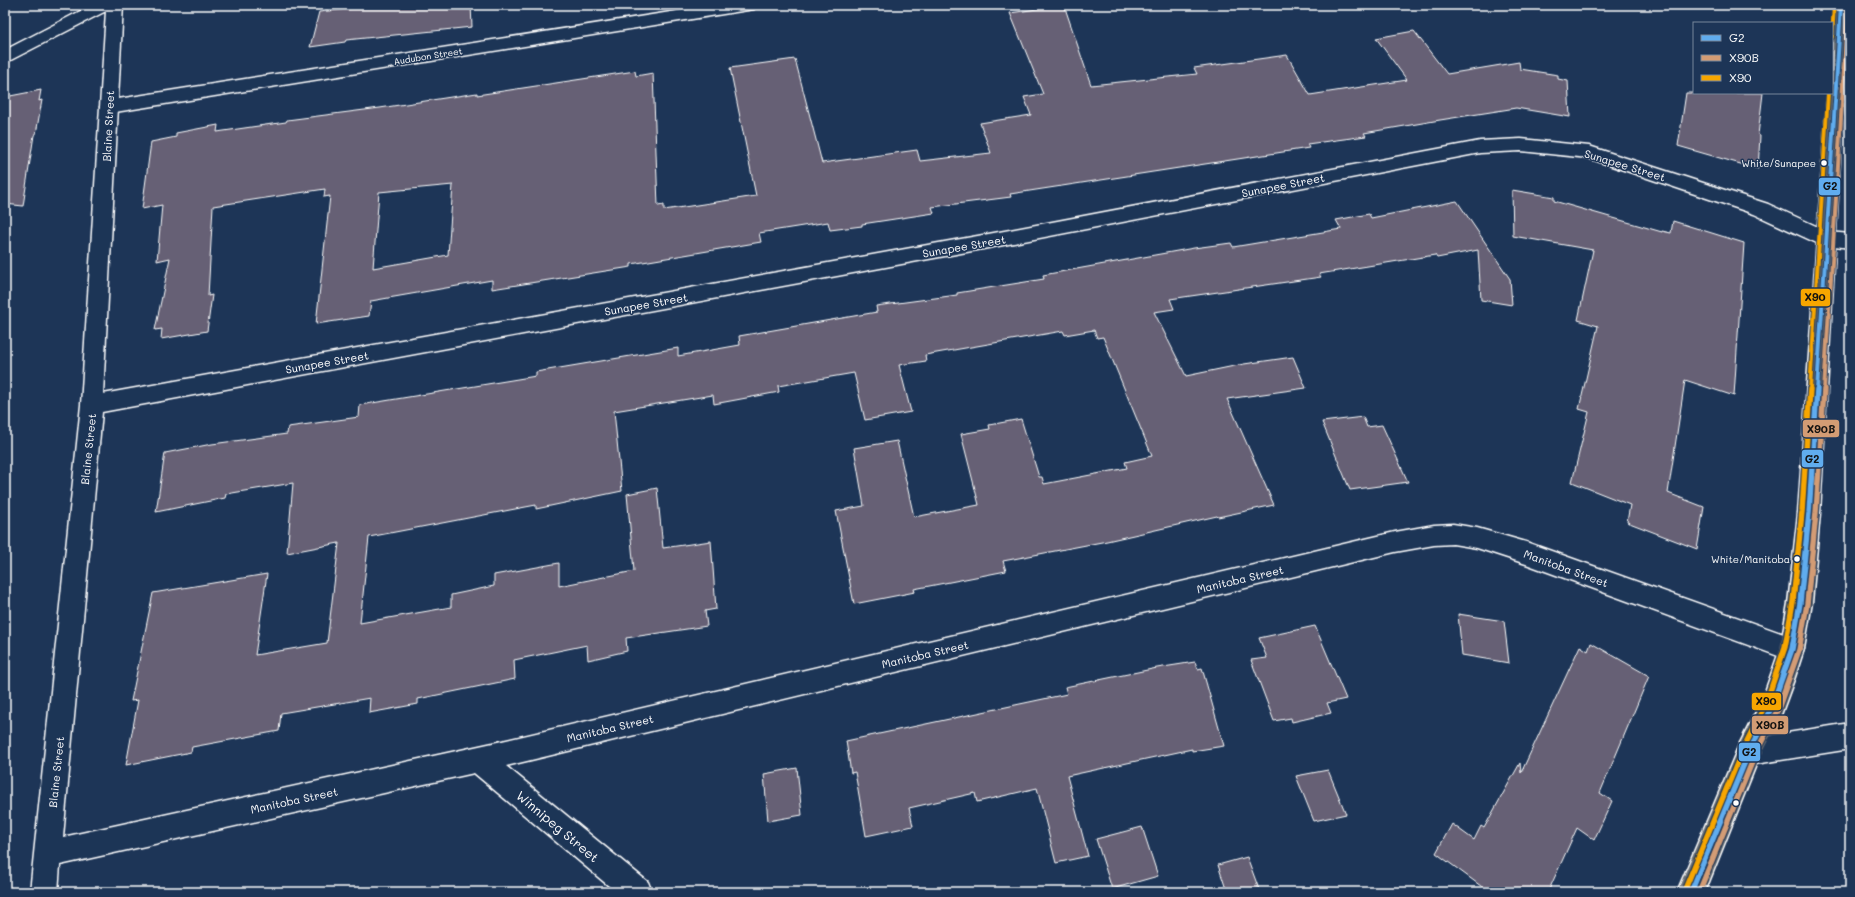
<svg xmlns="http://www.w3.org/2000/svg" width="1855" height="897" font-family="Mali,sans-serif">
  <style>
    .building { fill: #666174; stroke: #fff; fill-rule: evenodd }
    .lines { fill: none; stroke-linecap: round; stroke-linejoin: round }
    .minor-casing { stroke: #fff; stroke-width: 3 }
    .tertiary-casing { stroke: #fff; stroke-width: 3 }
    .primary-casing { stroke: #fff; stroke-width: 3 }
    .minor { fill: #1d3557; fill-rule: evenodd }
    .tertiary { fill: #1d3557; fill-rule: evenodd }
    .primary { fill: #6b7074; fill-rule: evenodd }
    .bus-1-far1-casing { stroke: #1d3557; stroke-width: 6 }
    .bus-1-casing { stroke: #1d3557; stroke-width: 8 }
    .bus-2-far1-casing { stroke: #1d3557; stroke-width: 6 }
    .bus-2-casing { stroke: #1d3557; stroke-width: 8 }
    .bus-3-far1-casing { stroke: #1d3557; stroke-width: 6 }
    .bus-3-casing { stroke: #1d3557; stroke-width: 8 }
    .bus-1-far1 { stroke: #60acee; stroke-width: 4 }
    .bus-1 { stroke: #60acee; stroke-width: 5.5 }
    .bus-2-far1 { stroke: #d39c74; stroke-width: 4 }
    .bus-2 { stroke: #d39c74; stroke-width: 5.5 }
    .bus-3-far1 { stroke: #f7a600; stroke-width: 4 }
    .bus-3 { stroke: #f7a600; stroke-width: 5.5 }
    .bus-dot { fill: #fff; stroke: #1d3557; stroke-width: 1.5 }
    .labels { text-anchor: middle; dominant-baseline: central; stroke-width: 3; stroke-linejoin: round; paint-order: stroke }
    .far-street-label { font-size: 9px; fill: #fff; stroke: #1d3557 }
    .bus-label { font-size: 10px; fill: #fff; stroke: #1d3557; text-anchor: end }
    .street-label { font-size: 11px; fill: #fff; stroke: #1d3557 }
    .near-street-label { font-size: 13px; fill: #fff; stroke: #1d3557 }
    .line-badge { stroke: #1d3557; stroke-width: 1.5 }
    .pale-badge-label { font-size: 11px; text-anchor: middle; font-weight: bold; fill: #111 }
  </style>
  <rect width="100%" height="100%" fill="#1d3557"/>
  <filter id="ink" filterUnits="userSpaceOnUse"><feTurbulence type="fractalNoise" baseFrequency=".025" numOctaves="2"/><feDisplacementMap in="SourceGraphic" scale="8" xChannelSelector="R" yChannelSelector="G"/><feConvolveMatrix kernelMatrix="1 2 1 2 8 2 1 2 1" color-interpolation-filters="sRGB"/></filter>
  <g filter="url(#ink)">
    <!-- building -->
    <g class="building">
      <path d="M385,5H471L472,27L346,40L345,42L310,47L319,12Z"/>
      <path d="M1064,5L1091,85L1197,74L1194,68L1287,55L1310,95L1407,80L1376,38L1414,31L1447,74L1519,62L1520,69L1558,75V79L1568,81L1570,117L1516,108L1440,120L1364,133L1366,136L1307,144L1309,148L1010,194L1011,197L932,207L934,213L862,224V226L830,230L828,222L759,233L761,242L631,264V267L492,289V280L371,301L369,316L316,324L330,196L324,197L325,189L213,206L208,296L212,295L207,331L161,339L162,329L155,330L170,258L157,261L162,205L142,209L151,142L176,137V133L218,125L217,132L286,122L287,120L380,108L477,93V95L635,71L636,76L653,73L658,206L664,205V210L756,196L730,68L795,59L822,163L917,150L920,161L991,153L980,123L1031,115L1024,97L1043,94L1010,13ZM453,185L448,255L373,268L379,192Z"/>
      <path d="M41,90L39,101L42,100L36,134L34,135L23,206L5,204V97Z"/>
      <path d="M1686,93H1763L1758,135L1760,136L1758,169L1678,146Z"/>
      <path d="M1512,190L1554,197V201L1662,232V231L1671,233L1673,221L1744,243L1734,396L1685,380L1668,493L1704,507L1697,549L1627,522L1630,505L1572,482L1589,412L1579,409L1598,326L1578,320L1593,250L1513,236Z"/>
      <path d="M1457,201L1510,279L1512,305L1481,300L1478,250L1437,258L1435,255L1319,274L1321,277L1170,299L1174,309L1154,312L1186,376L1244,364L1293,357L1306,388L1227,399L1274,505L1218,517L1217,516L1107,541L1003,561L1006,571L914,589L915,592L854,604L836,511L864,506L854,448L897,441L914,517L979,505L961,434L990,429L989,425L1021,419L1039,477H1042L1044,484L1127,468L1125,462L1152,456L1103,337L1097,338L1094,330L1065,335L1063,331L925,355L926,361L899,365L911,412L865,420L854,373L778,386L779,392L714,404L713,395L614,411L622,491L536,509V505L369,537L360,623L451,607V595L494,586V575L559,563V586L634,571L627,494L657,488L663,548L711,541L716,609L705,611L707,626L626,638L627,651L588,660L587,645L514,660L515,679L418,699V704L369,713L370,698L281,713L279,731L192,747L191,752L126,765L138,700L131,701L153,593L267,574L255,655L327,643L339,543L287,553L293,483L226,494L225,498L156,512L165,453L212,444L287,434L288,427L359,417L360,405L536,376V372L678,348V356L740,345L739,336L877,312L876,306L957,295V293L1044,279L1043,275L1194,248L1231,243L1233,247L1341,229L1336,220L1369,214L1371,218Z"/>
      <path d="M1363,417L1367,427L1382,425L1408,482L1350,490L1322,422Z"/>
      <path d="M1458,614L1504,621L1509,663L1462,655Z"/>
      <path d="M1315,626L1346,699L1327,703L1331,713L1292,722L1291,718L1274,721L1251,660L1267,658L1259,638Z"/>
      <path d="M1591,643L1649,676L1600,793L1612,801L1594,840L1577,828L1548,892H1489L1436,853L1452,824L1474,840L1481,826L1484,828L1520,763L1521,773L1580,646L1588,651Z"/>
      <path d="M1195,662L1198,669L1202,668L1224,746L1192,751V749L1067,776L1088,856L1056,863L1037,788L977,802L975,793L909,808L913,826L866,836L855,772L851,773L846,741L1067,694L1065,687L1157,668Z"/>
      <path d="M797,768L802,815L768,821L764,774Z"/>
      <path d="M1328,770L1346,814L1314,821L1296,776Z"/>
      <path d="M1142,827L1158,876L1112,889L1096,839Z"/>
      <path d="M1247,857L1260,892H1227L1218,865Z"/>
    </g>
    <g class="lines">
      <defs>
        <g id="minor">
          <path d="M109,101L115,103L118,107L103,394L983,235L1480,141L1521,139L1589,146L1768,204L1829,232L1850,234V248L1819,244L1754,214L1588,158L1521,151L1480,153L983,249L102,412L63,837L502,741L1395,532L1434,525L1453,524L1477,528L1526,542L1792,637L1801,641L1804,649L1801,657L1792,661L1526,564L1477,548L1453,544L1434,545L1395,552L506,766L648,882L652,892H616L474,773L60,865L58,892H30L81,405L100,107L103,103Z"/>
          <path d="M1850,723V749L1749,765L1740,761L1736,752L1740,743L1749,739Z"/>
        </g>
        <path id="tertiary" d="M92,5H123L118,99L715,5H756L754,9L748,10L109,113L103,111L100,107L106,11L5,63V50Z"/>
        <path id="primary" d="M1833,5H1849L1820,513L1812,603L1804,649L1795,677L1781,715L1758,760L1705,892H1677L1740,743L1762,700L1780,649L1788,603L1798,513L1827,93H1832Z"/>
      </defs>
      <!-- minor casing -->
      <use href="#minor" class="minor-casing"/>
      <!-- tertiary casing -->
      <use href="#tertiary" class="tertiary-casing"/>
      <!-- primary casing -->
      <use href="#primary" class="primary-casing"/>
      <!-- minor -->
      <use href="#minor" class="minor"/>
      <!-- tertiary -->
      <use href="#tertiary" class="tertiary"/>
      <!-- primary -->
      <use href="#primary" class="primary"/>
      <defs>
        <path id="bus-1-far1" d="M1817,390L1841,5"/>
        <path id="bus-1" d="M1691,892L1749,752L1772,706L1792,649L1800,603L1809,513L1817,389"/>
        <path id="bus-2-far1" d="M1824,390L1848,5"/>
        <path id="bus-2" d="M1699,892L1755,755L1778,709L1799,650L1807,604L1816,513L1824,389"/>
        <g id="bus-3-far1">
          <path d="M1832,37L1834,5"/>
          <path d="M1810,390L1828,93"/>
        </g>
        <path id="bus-3" d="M1685,889L1743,749L1766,703L1785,647L1793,602L1802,512L1810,389"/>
      </defs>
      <!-- bus-1-far1 casing -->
      <use href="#bus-1-far1" class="bus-1-far1-casing"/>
      <!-- bus-1 casing -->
      <use href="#bus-1" class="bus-1-casing"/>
      <!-- bus-2-far1 casing -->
      <use href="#bus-2-far1" class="bus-2-far1-casing"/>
      <!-- bus-2 casing -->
      <use href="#bus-2" class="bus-2-casing"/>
      <!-- bus-3-far1 casing -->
      <use href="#bus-3-far1" class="bus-3-far1-casing"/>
      <!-- bus-3 casing -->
      <use href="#bus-3" class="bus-3-casing"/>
      <!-- bus-1-far1 -->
      <use href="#bus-1-far1" class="bus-1-far1"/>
      <!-- bus-1 -->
      <use href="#bus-1" class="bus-1"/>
      <!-- bus-2-far1 -->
      <use href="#bus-2-far1" class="bus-2-far1"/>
      <!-- bus-2 -->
      <use href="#bus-2" class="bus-2"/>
      <!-- bus-3-far1 -->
      <use href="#bus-3-far1" class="bus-3-far1"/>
      <!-- bus-3 -->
      <use href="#bus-3" class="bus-3"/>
    </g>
  </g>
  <!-- markers -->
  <g class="bus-dot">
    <circle cx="1824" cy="163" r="3.5"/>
    <circle cx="1797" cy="559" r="3.5"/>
    <circle cx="1736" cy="803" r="3.5"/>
  </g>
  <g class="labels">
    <!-- far-street labels -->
    <g class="far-street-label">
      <text transform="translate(428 56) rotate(-9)">Audubon Street</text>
    </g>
    <!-- bus labels -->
    <g class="bus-label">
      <text x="1816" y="163">White/Sunapee</text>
      <text x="1790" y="559">White/Manitoba</text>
    </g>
    <!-- street labels -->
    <g class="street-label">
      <text transform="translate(108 126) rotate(-87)">Blaine Street</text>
      <text transform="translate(1625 165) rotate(17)">Sunapee Street</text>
      <text transform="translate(1283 185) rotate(-11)">Sunapee Street</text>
      <text transform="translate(964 246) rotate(-10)">Sunapee Street</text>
      <text transform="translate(646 304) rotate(-10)">Sunapee Street</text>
      <text transform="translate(327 362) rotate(-10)">Sunapee Street</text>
      <text transform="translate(88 449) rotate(-84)">Blaine Street</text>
      <text transform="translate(1566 568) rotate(20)">Manitoba Street</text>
      <text transform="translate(1240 579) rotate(-13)">Manitoba Street</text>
      <text transform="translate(925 654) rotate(-13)">Manitoba Street</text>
      <text transform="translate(610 728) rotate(-13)">Manitoba Street</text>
      <text transform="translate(56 772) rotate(-84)">Blaine Street</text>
      <text transform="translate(294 800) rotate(-12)">Manitoba Street</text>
    </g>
    <!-- near-street labels -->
    <g class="near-street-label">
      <text transform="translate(558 826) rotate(40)">Winnipeg Street</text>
    </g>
  </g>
  <g class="line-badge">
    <rect x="1818" y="177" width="23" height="19" rx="4" fill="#60acee"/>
    <rect x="1800" y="288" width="31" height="19" rx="4" fill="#f7a600"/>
    <rect x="1802" y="419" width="38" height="19" rx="4" fill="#d39c74"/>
    <rect x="1801" y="449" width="23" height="19" rx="4" fill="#60acee"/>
    <rect x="1751" y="692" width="31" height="19" rx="4" fill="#f7a600"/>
    <rect x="1751" y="715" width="38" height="20" rx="4" fill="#d39c74"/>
    <rect x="1738" y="742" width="23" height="20" rx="4" fill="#60acee"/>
  </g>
  <g class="pale-badge-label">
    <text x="1830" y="190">G2</text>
    <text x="1815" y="301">X90</text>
    <text x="1821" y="433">X90B</text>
    <text x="1812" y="463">G2</text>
    <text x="1766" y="705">X90</text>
    <text x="1770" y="729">X90B</text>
    <text x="1749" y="756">G2</text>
  </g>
  <!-- margin -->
  <rect width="1855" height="897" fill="none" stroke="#1d3557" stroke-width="20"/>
  <rect x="10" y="10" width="1835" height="877" fill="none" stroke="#fff" stroke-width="1.5" filter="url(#ink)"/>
  <!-- legend -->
  <rect x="1693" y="22" width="140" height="72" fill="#1d3557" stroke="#77869a"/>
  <rect x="1701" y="35" width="20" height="6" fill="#60acee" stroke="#77869a"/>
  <text x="1729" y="42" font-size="12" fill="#ffffff">G2</text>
  <rect x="1701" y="55" width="20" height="6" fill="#d39c74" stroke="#77869a"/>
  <text x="1729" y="62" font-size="12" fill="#ffffff">X90B</text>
  <rect x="1701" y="75" width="20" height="6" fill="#f7a600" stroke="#77869a"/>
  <text x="1729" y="82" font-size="12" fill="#ffffff">X90</text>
</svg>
